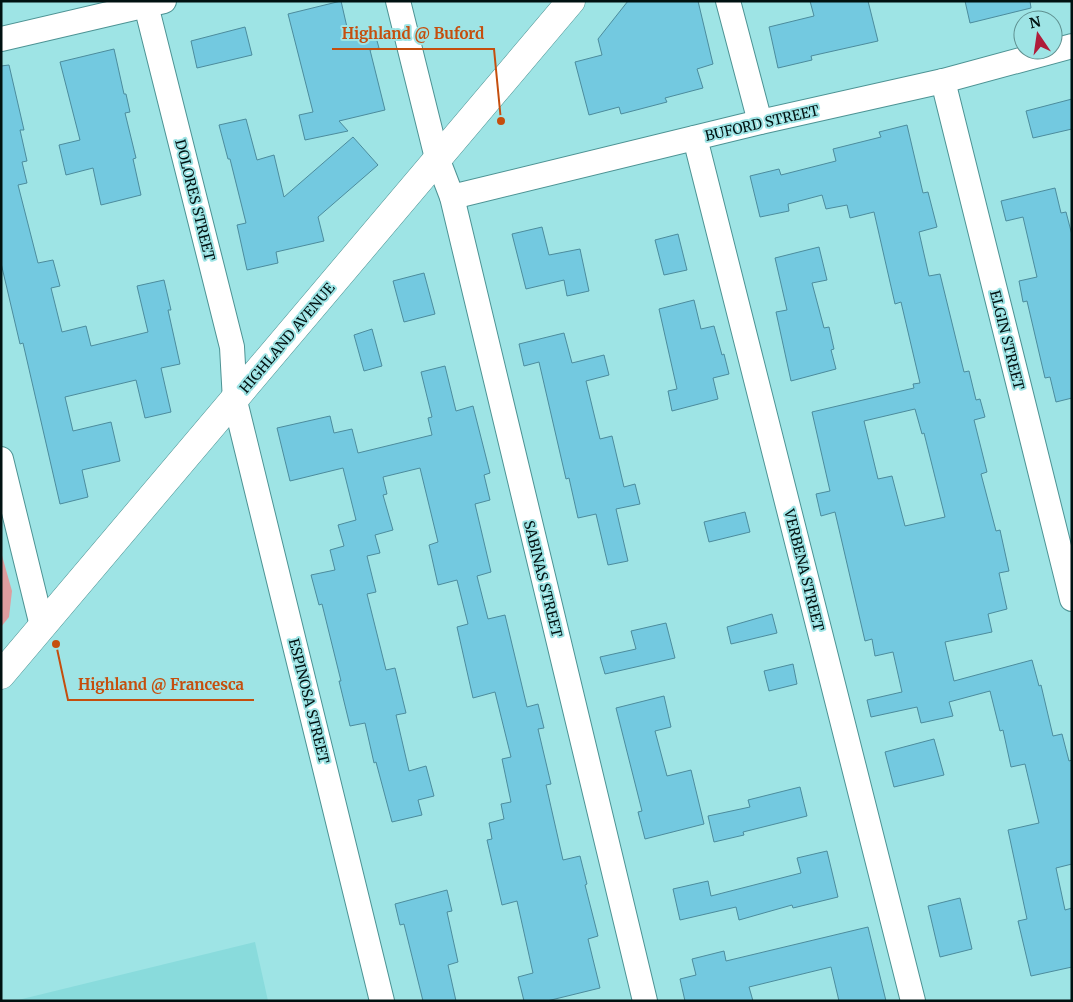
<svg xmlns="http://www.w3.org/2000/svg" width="1073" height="1002" font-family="Merriweather,serif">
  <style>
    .built { fill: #89dbdc }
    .green { fill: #de9d9f }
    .building { fill: #73c9e0; stroke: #4c8c9d; fill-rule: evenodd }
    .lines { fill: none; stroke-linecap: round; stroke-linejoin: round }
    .minor-casing { stroke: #4d9394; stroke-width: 26 }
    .tertiary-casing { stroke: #4d9394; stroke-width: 29 }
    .minor { stroke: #fff; stroke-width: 24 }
    .tertiary { stroke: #fff; stroke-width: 28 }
    .labels { text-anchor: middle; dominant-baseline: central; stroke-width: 4; stroke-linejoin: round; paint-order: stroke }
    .street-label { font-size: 14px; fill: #011; stroke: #9ee4e5 }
    .leader { fill: none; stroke: #c54e0d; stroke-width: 2 }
    .callout-dot { fill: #c54e0d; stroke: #9ee4e5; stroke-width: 2 }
    .callout-label { font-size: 15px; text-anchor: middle; font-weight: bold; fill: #c54e0d; stroke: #9ee4e5; stroke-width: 4; stroke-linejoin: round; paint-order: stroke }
  </style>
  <rect width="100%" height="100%" fill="#9ee4e5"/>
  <!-- built -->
  <path class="built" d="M255,942L268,1001H14Z"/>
  <!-- green -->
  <path class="green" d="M1,552L12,591L9,617L1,627Z"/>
  <!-- building -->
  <g class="building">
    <path d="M341,1L349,36L374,30L379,48L370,50L385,110L339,121L348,131L305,140L299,115L313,112L288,14Z"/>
    <path d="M628,1H698L713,64L697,69L703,88L665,98L667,102L621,114L619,107L589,115L575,62L602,55L598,39Z"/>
    <path d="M810,1H868L878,41L811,56L812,60L778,68L769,27L814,16Z"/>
    <path d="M965,1H1030L1031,8L970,23Z"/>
    <path d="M245,27L252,55L197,68L191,41Z"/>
    <path d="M114,49L124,94H126L130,112L125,113L136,158L133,159L141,195L101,205L93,168L66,175L59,145L80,140L60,62Z"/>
    <path d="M9,65L24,130H20L27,161L22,162L27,183L18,185L38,263L53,260L60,286L51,288L62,332L86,326L91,346L148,332L137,286L164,280L171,310H168L180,364L161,368L171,412L145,418L136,380L65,397L73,431L111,422L120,461L82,470L88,497L60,504L23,343L20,344L1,263V66Z"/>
    <path d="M1072,99V129L1033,138L1026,111Z"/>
    <path d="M246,119L257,160L274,155L284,197L353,137L378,165L318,217L324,241L276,252L278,263L247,270L237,225L246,223L230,159H228L219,125Z"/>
    <path d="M907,125L923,193L928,192L937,227L919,232L929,276L940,274L964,372L969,371L976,400L980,399L985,417L974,420L987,472L981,474L996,531L1000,530L1009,571L999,573L1007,609L988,614L992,632L945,642L954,681L1032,660L1039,686L1041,685L1053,736L1062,734L1069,761L1072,760V864L1056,868L1065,910L1072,908V967L1031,976L1018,921L1027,919L1008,830L1039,823L1025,764L1011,767L1003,730L1000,731L990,691L949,702L953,716L921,723L917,707L871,717L867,700L902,692L893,652L875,656L872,639L865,641L835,512L821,516L816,494L830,491L812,412L914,388L913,384L920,383L901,302L895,304L874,212L850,218L847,205L826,209L822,195L788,204L789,211L760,217L750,176L779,169L781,175L836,161L833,149L881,137L879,132ZM915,409L922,434L924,433L945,517L905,526L892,476L878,479L864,421Z"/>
    <path d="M1055,188L1061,213L1066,212L1072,235V398L1056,402L1050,377L1045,378L1027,301L1023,302L1019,281L1037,277L1023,217L1006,221L1001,201Z"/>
    <path d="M542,227L549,255L580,249L589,291L567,296L564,280L526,289L512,234Z"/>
    <path d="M678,234L687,270L664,275L655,240Z"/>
    <path d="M819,247L827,280L812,283L824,328L829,327L834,349L831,350L836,369L791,381L776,312L787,310L775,258Z"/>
    <path d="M424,273L435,314L404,322L393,281Z"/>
    <path d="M694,300L701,329L714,326L722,355L724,354L729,374L713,378L718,399L672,411L668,391L677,389L659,309Z"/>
    <path d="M372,329L382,366L364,371L354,335Z"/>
    <path d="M564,333L572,363L604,355L609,375L586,381L600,439L612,436L624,487L635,484L640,504L616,509L628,561L608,565L596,514L578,518L569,478L566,479L539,362L524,366L519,344Z"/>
    <path d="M445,366L456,411L473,406L490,473L484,475L490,500L475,504L491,572L477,576L488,619L505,615L527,707L538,704L544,728L538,729L551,784L546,785L563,860L580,856L587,884L585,885L598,936L588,939L600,988L547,1001H524L518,977L533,973L517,901L502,905L487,840L492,839L489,823L504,819L501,804L511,802L502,759L511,757L495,692L473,698L457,627L468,624L457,580L438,585L429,545L438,542L420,468L383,477L387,494L383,495L393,530L375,535L380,553L367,556L376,592L367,594L386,670L395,668L406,713L396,715L409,771L426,766L434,796L418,800L422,815L392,822L376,762L374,763L365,723L350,726L339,681H341L322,604L319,605L311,575L335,570L330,550L344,546L338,525L356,520L343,468L290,481L277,428L330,416L334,433L352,429L358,453L432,435L428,418L432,417L421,372Z"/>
    <path d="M745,512L750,532L709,542L704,522Z"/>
    <path d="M772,614L777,633L731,644L727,627Z"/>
    <path d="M666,623L675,658L605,674L600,657L636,649L631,631Z"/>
    <path d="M793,664L797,684L769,691L764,671Z"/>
    <path d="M664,696L671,727L655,731L667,776L691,770L704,824L645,839L638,812L642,811L616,708Z"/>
    <path d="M934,739L944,775L894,787L885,752Z"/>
    <path d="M800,787L807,816L743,832L744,835L714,842L708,816L750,807L748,800Z"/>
    <path d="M827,851L838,897L793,908L792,905L739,920L736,907L680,920L673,889L708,881L711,896L801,873L797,858Z"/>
    <path d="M447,890L452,911L447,912L458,962L448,965L456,1001H423L404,924L400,925L395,904Z"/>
    <path d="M960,898L972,949L940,957L928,906Z"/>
    <path d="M868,927L886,1001H839L831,967L749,987L753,1001H685L680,979L696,975L692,959L724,951L726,961Z"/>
  </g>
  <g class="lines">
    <defs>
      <g id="minor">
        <path d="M145,1L232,347L235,401L382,1001"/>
        <path d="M398,1L437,158L452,197L645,1001"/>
        <path d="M728,1L760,122"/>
        <path d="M1,39L164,1"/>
        <path d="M943,81L1072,599"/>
        <path d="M695,138L913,1001"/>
        <path d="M452,197L760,122L943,81L1072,46"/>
        <path d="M1,459L42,626"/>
      </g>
      <path id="tertiary" d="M1,675L571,1"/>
    </defs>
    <!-- minor casing -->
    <use href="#minor" class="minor-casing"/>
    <!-- tertiary casing -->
    <use href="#tertiary" class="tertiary-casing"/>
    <!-- minor -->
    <use href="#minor" class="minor"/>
    <!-- tertiary -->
    <use href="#tertiary" class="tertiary"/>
  </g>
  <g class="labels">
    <!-- street labels -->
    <g class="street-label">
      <text transform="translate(762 123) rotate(-13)">BUFORD STREET</text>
      <text transform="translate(195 200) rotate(76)">DOLORES STREET</text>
      <text transform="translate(287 338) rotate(-50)">HIGHLAND AVENUE</text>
      <text transform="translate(1007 340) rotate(76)">ELGIN STREET</text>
      <text transform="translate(804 570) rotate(76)">VERBENA STREET</text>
      <text transform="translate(543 579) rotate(76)">SABINAS STREET</text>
      <text transform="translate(309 701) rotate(76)">ESPINOSA STREET</text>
    </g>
  </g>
  <!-- callouts -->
  <path class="leader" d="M501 121L494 49H332M56 644L68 700H254"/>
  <g class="callout-dot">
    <circle cx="501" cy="121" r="5"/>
    <circle cx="56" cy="644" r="5"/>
  </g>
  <g class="callout-label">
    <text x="413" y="39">Highland @ Buford</text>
    <text x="161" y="690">Highland @ Francesca</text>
  </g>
  <!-- border -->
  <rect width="1073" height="1002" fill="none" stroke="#001111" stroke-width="5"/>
  <!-- north arrow -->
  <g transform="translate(1038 35) rotate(347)"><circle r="24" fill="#9ee4e5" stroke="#5f9090"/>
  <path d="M0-4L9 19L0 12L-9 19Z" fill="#af1c3a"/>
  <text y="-8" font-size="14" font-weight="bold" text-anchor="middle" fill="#001111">N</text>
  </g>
</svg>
